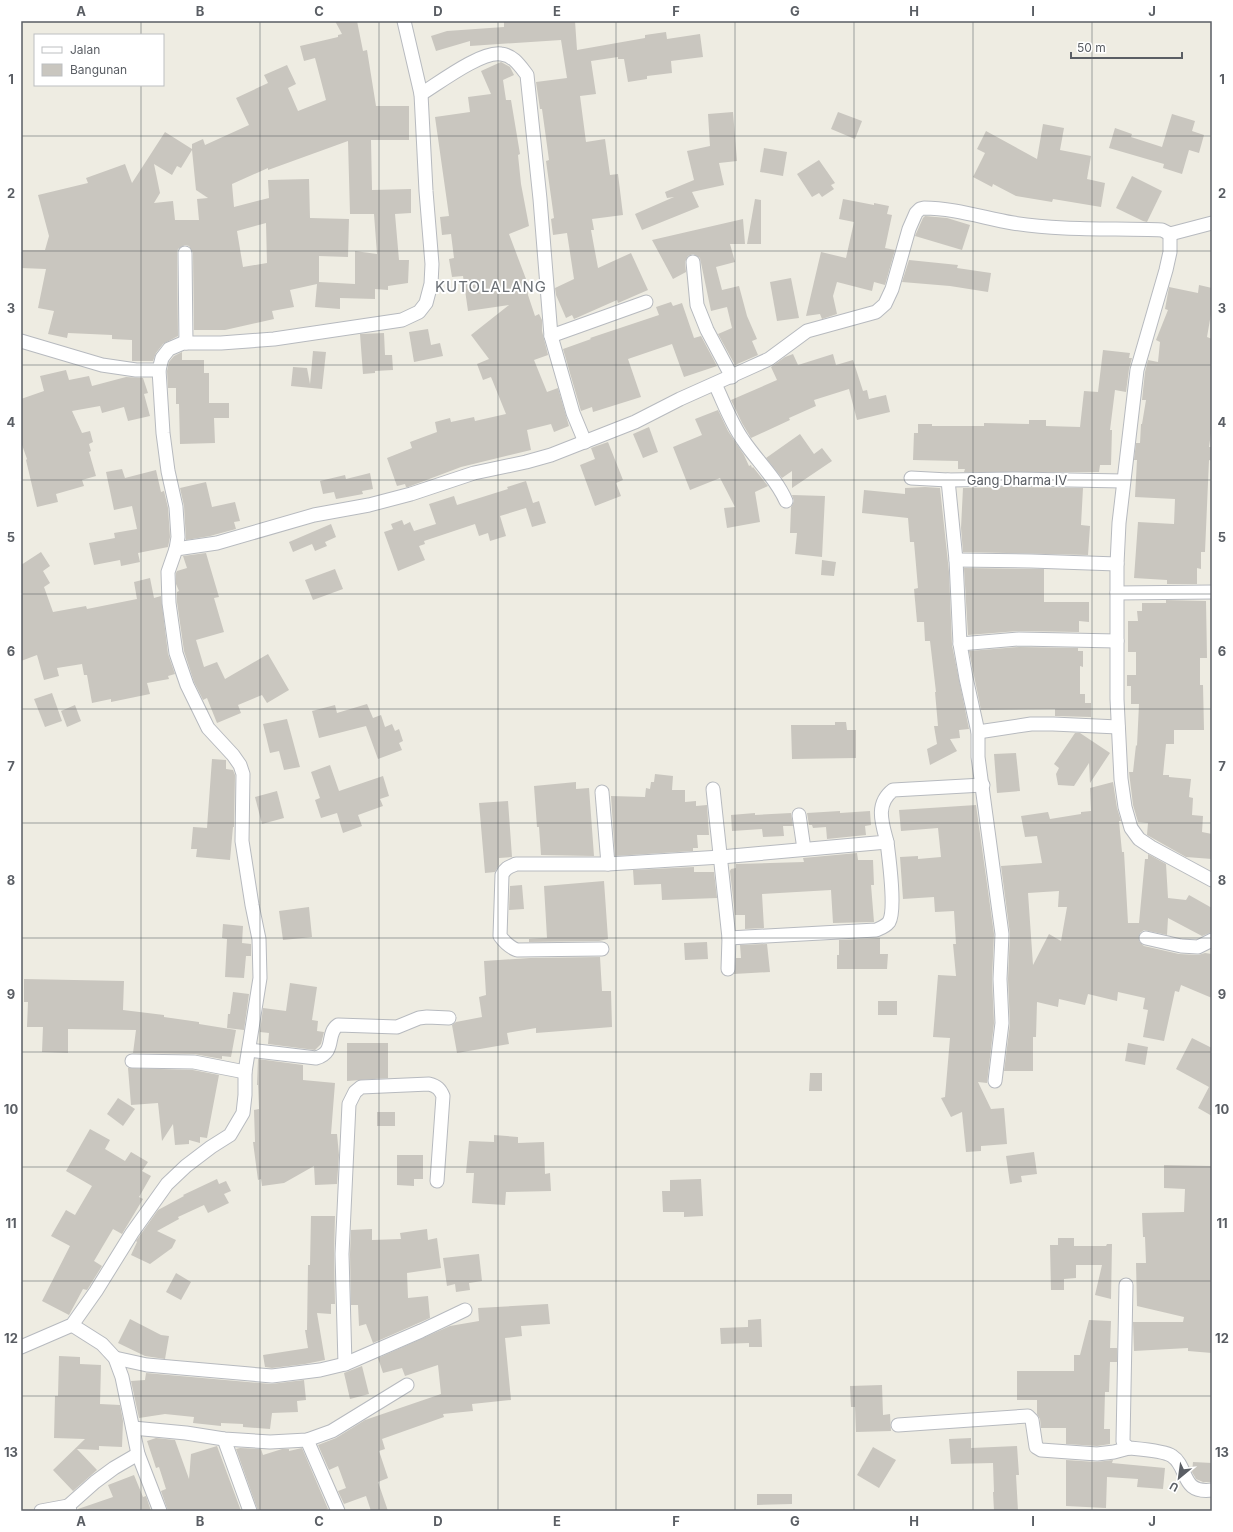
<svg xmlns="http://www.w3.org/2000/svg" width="1233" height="1532" font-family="Inter,sans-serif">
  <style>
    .building { fill: #c9c6bf; fill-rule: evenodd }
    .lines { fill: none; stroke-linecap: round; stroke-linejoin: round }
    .street-casing { stroke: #b7babf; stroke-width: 15 }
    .street { stroke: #fff; stroke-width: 13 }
    .grid { fill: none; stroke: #5a5e64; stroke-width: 1; stroke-opacity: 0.55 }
    .labels { text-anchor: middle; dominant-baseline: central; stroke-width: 4; stroke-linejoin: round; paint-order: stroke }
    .street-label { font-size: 13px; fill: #5a5e64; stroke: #fff }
    .quarter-label { font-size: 15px; letter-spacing: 1px; fill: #6b7076; stroke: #fff }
    .neatline { fill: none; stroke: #5a5e64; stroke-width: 1.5 }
    .grid-label { font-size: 13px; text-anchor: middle; font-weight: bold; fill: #5a5e64 }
  </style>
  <rect width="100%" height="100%" fill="#eeece2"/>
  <!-- building -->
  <g class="building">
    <path d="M335,21H357L363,51L367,50L376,106H409V140H371L372,190L411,189V213L395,214L399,260H409L408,283L388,286V290L375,289V299L340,298V309L315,307L317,284L290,290L294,307L272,311L274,319L225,330H194L193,253L189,246L185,245L178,249L177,253L178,336L163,344L156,353L153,361H132V340L112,339V335L68,333L67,338L48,334L54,311L38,308L46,269L21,268V250H45L49,236L38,195L88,183L86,178L125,164L132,183L165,132L192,149V144L203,139L205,145L249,125L236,98L268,83L264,75L287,65L296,84L288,88L298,111L326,100L315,58L304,61L300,46L338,37V35L342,34ZM348,141L350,214H374L377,254L355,251V284L319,282V256L348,257L349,219L310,218L309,179L268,180L269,198L234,207L232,184L268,168V170ZM192,150L196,190L208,198L197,199L199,220H175L173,201L154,203L160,193L154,164L172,175L177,166L181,168ZM266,223L267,263L243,267L237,231Z"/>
    <path d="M504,21H575L577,50L645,38V35L666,32L667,39L700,34L703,57L671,61L672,73L647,76V79L628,82L624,59H618V57L591,61L596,94L580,96L586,142L605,139L610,175L618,174L623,215L592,219L594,230H591L598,268L631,253L648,290L618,303L617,300L574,319L572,315L566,318L556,295L555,288L574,279L567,233L553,235L551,219L554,218L546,161L549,160L542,109H540L536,82L567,78L561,40L470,46V41L436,51L431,36L447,31L504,27Z"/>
    <path d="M501,62L510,67L514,75L503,80L506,100H511L520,154L518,155L521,184L529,226L509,234L526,279L528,295L535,316L539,314L542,320V331L548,355L534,360L547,392L558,388L569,426L554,432L551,424L527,430L531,450L461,467L408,487H406L405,484L397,486L387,458L412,448L410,442L437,432L435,422L450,418L451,422L474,417L475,421L506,414L491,377L483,380L477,364L489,359L471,335L509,305L468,311L463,276L452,277L449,259L454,258L451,234L442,235L440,217L449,216L435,117L470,112L468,97L491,94L481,71Z"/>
    <path d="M733,112L737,161L719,163L724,185L692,192L699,207L642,230L635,214L674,197L667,198L665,192L694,180L687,151L710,146L708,114Z"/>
    <path d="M838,112L862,121L855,139L831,129Z"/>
    <path d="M1172,114L1195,121L1192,131L1204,135L1199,153L1189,150L1182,174L1163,168L1164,164L1109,148L1115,128L1132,134L1131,137L1162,147Z"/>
    <path d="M1043,124L1064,128L1060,150L1091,156L1087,179L1105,183L1101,207L1053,199L1052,202L1016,196L993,184L992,187L973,177L985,153L977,149L986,131L1037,159Z"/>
    <path d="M764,148L787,152L783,176L760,172Z"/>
    <path d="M819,160L835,183L831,185L834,189L822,197L819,193L812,197L797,174Z"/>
    <path d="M1132,176L1162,191L1147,222L1143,221L1116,208Z"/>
    <path d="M755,199L761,200V244H747Z"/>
    <path d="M843,199L874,205V203L889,206L887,214L892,215L885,248L895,250L885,285L874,282L872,291L837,282L833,296L837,314L822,319L820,314L806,316L821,252L846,258L854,222L839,219Z"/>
    <path d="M925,216L947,218L970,225L962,250L915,236L923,218Z"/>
    <path d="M743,219L745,244H730L735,262L716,267L722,290L739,286L747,316L757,339L752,341L758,355L735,365L718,334L732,328L727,307L711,311L700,258L693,254L688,256L685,262L686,272L673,279L652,240Z"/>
    <path d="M909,260L958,265L957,268L991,273L988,292L950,286L902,282Z"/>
    <path d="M791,278L799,318L777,321L770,282Z"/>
    <path d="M1199,285L1212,288V308L1207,337L1212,339V426L1209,447H1212V461L1209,460L1205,552H1201V569L1197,568V584H1167V580L1134,578L1138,522L1174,524L1175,499L1135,497L1137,460H1134L1136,443H1140L1141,424H1142L1146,400H1142L1145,372L1148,360L1158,362L1160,342L1156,340L1168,310L1165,309L1169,287L1198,293Z"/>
    <path d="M671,302L673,306L682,303L694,338L701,336L717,366L684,377L672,344L628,359L641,397L593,412L592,407L581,411L563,349L591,339L590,338L659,315L656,307Z"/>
    <path d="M428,329L431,345L440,343L443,356L414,362L409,332Z"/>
    <path d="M384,333L385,355H392L393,370L375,371V373L363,374L360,334Z"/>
    <path d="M1103,350L1130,353L1129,358H1132L1129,369L1126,392L1115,390L1110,430H1112L1111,465H1100L1099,472H964L965,469H958V461L913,460L914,433H918V424H932V426H984V423L1029,424V420H1046V426L1080,427L1084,391L1098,392Z"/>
    <path d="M313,351L326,352L322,389L291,386L293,367L307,368L310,384Z"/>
    <path d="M182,352V360H204V373H209V403H229V418H214L215,443L180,444L179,404H176V388H168L167,371L169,362L174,356Z"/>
    <path d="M793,354L798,365L833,354L836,365L853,360L863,391L867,390L869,399L886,395L890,412L857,420L849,389L814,400L816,406L789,418L790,420L751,438L742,423L731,400L777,380L771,367L785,357Z"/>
    <path d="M66,370L69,380L89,376L92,386L126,377L143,378L148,393L144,394L150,416L128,421L124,407L102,413L100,406L72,411L82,433L90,431L93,442L89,444L91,451L89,452L96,476L82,480L84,486L56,494L58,502L37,507L26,460L27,459L21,442V399L44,391L40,376Z"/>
    <path d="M718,410L728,431L744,455L749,466L751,465L752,468L753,467L768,486L755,492L760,522L727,528L724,508L735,507L720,478L690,490L673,447L702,435L695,419Z"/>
    <path d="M649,427L658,452L643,458L633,434Z"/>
    <path d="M800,434L814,454L822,448L832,461L792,488V471L782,478L766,458Z"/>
    <path d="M608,442L623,480L616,483L621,496L595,506L580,465L595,459L591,448Z"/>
    <path d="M122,469L125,478L156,470L161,492L164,491L168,508L170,537L168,547L138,553L140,562L121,566L120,560L94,565L89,543L115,538L114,533L137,529L132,506L114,510L106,472Z"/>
    <path d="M370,473L373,489L362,491L363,494L336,499L334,492L323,494L320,481L345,475L346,479Z"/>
    <path d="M526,481L533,503L539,501L546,523L532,527L526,508L500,516L506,536L490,541L488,533L479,536L475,524L424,541L425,544L419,546L425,560L398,571L384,532L393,529L391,524L402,520L404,525L410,522L414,531L436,524L429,504L454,496L457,505L508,489L507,487Z"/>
    <path d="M206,482L212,507L235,502L240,521L234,522L236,529L210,536L186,540L184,506L180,488Z"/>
    <path d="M925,487L940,488L949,572L952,645L969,729L959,730L960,738L950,739L957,751L930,765L927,749L937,744L934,726H938L935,692H936L930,641H925L924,622H917L914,589L918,588L914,542H910L908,518L862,513L864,490L905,494V488Z"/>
    <path d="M1013,487L1083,488L1081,525L1090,526L1088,555L963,552L961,528L963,488Z"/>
    <path d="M792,495L825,496L822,557L795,554L797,533H790L791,507L794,501Z"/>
    <path d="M331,524L336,537L325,542L327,546L315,551L312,544L293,552L289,542Z"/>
    <path d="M41,552L50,566L43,571L50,583L44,587L53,612L86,606L87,609L137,599L134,582L150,578L154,598L161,596L168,654L175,674L168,676L169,679L147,683L150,694L111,702V699L92,703L87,675H84L82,664L57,668L59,676L44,680L37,655L21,661V565Z"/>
    <path d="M206,553L219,597L214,598L224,632L196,640L204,667L217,662L225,679L268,654L289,690L267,703L262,695L238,705L241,713L217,723L207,698L203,700L194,682L184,651L177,602V592L179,591L176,584V573L177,571L187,568L183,556Z"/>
    <path d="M822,560L836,562L834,576L821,575Z"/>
    <path d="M964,568L1044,569V602H1089V622L1079,621V632L1019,631L968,635Z"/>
    <path d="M335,569L343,589L313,600L305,580Z"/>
    <path d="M1166,600L1206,601L1207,658H1200V685H1203L1204,730H1174V744H1166L1163,775H1169V777L1191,779L1189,797L1193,798L1192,815L1203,816L1202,832L1212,834V859L1186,857L1147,835L1148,823L1138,822L1133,805L1129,772H1133L1136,745L1137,746L1139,704H1131V686H1127V675H1136V652H1128V621H1138L1137,611H1142V603H1166Z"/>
    <path d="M1019,647L1078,648V651H1083V667L1080,666V694H1085V703H1091V717L1055,716V709L981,710L969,651Z"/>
    <path d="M52,693L62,721L45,727L34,699Z"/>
    <path d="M367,704L373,718L381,715L385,727L392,724L395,731L399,729L403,741L399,743L402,750L378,759L366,726L319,738L312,711L335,705L337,713Z"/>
    <path d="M75,705L81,721L67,727L61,711Z"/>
    <path d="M287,719L300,767L284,770L279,751L270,753L263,724Z"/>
    <path d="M835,722H846L847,730H856V758L792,759L791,725H835Z"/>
    <path d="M1075,733H1080L1110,753L1090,783L1089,763L1074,786L1058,785L1056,774L1059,768L1054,764Z"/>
    <path d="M1016,753L1020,791L997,793L994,754Z"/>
    <path d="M212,759L226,760V769L233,770L235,775L234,827H233L230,860L196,857L197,849H191L193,827L207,828Z"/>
    <path d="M330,765L339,791L383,776L389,796L380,799L383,806L358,815L362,826L343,833L337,813L321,818L315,800L320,798L311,772Z"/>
    <path d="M655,774L673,776L672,790H685V802L696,801V806L707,805L709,835H697L698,848H693V851L615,856L611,796L645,797L646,788L650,789L651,782H654Z"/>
    <path d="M576,782V789L589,788L594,856L541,855L539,827H537L534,786Z"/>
    <path d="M1113,782L1117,808L1121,821H1119L1122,852H1124L1128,923H1139L1145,859H1148V854L1166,864L1168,898L1186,900L1189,895L1212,908V932L1202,936L1168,918L1167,935L1144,930L1140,933L1139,941L1144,946L1179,954L1198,955L1205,953L1212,954V998L1181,985L1179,992L1175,991L1164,1041L1143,1037L1148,1010L1143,1009L1145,998L1118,992L1117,1001L1088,994L1085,1005L1059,999L1058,1007L1037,1002L1036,1037H1033V1071H1004L1010,1024L1008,979L1010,934L1001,866L1042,863L1037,836L1025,837L1021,816L1048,812L1050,819L1081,814V812L1091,811L1090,788ZM1059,891L1058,907H1067L1061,941L1049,934L1033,965L1028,893Z"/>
    <path d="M277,791L284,818L262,824L255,797Z"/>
    <path d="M508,801L512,857L499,858V865L495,872L485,873L479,803Z"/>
    <path d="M976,805L994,934L992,979L994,1023L987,1083L978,1082L991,1109L1004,1108L1007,1144L981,1146V1151L966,1152L962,1112L951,1117L941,1098L945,1097L950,1038L933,1037L938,975L956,976L953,944H956L954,911L935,912L934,897L903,899L900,857L918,856V859L941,857L938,828L901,831L899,810Z"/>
    <path d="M840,811V813L870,811L871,825L865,826L866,835L827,839L826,827L813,828L812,825H809L807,813Z"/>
    <path d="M755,813V815L791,813L793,826H783L784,836L763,837L762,829L732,831L731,815Z"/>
    <path d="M857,853L858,860H873L874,885H871L874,922L833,923L831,890L762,894L764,928L745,929V915H735L730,871L731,869L736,868V864L804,862L803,858Z"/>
    <path d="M694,867V872H714L717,898L662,900L661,884L634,885L633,870Z"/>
    <path d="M604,881L608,939L599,941L529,942V939L547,938L544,886Z"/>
    <path d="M522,885L524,909L509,910L510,886Z"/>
    <path d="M309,907L312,937L283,940L279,911Z"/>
    <path d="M223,924L243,926L242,943L251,944V956H246L244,978L225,977L227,939L222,938Z"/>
    <path d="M880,938V954H888L887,969H837V955H839V940Z"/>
    <path d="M707,942L708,959L685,960L684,943Z"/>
    <path d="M767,944L770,972L734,974L736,958H741L740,945Z"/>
    <path d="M600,957L602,991H611L612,1027L536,1033V1028L507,1033L509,1044L457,1053L452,1025L456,1022L482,1017L479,997L486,995L484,961L530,958Z"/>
    <path d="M24,979L124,981L123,1010L164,1015V1017L199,1022V1024L236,1030L231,1057L222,1056V1059L194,1054L133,1053L136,1030L68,1029V1053L42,1052L43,1027H27L28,1002H24Z"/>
    <path d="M290,983L317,987L312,1020L318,1021L317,1031L324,1032L321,1044L315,1050L268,1044L269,1033L260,1032L263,1008L286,1011Z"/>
    <path d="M233,992L249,994L244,1030L227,1028L228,1014H230Z"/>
    <rect x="878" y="1001" width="19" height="14"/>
    <path d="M1192,1038L1212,1048V1116L1198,1108L1209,1087L1176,1069Z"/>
    <path d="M347,1043H388V1078L347,1081Z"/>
    <path d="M1128,1043L1148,1047L1145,1065L1125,1061Z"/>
    <path d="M258,1059L303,1065V1080L335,1083L331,1134H337L339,1155L337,1184L315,1185L314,1166L284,1183L262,1186L261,1179L258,1180L253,1142H255L254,1110L259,1109L258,1085H257Z"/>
    <path d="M128,1068L193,1070L219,1075L207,1138L200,1137V1143L189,1140V1144L175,1145L173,1124L162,1141L158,1103L131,1105Z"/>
    <path d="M810,1073H822V1091H809Z"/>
    <path d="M118,1098L135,1109L123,1126L107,1114Z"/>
    <rect x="377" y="1112" width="18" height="14"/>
    <path d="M90,1129L110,1140L105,1149L125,1161L131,1152L148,1162L142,1171L151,1176L139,1197L143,1199L122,1234L113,1229L94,1261L102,1266L87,1290L83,1289L69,1315L42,1301L70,1246L51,1236L66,1210L75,1215L92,1186L66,1171Z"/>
    <path d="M494,1135L518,1137V1143L544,1142L545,1174L550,1173L551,1191L506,1192L505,1205L472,1203L474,1173H466L469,1141L494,1142Z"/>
    <path d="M1034,1152L1037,1174L1021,1176L1022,1182L1010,1184L1006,1156Z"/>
    <path d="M397,1155H423V1179H414V1186L397,1185Z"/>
    <path d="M1164,1165L1212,1166V1353L1188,1351V1348L1134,1351L1133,1322H1183L1184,1317L1137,1306L1136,1263H1146L1145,1237H1143L1142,1213L1184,1212L1185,1189L1164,1188Z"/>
    <path d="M217,1179L219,1184L226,1181L231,1191L224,1194L229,1203L208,1213L204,1205L178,1217L179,1219L157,1231L176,1240L172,1248L150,1264L131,1255L137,1242L136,1241L158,1210L184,1196L183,1195Z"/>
    <path d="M701,1179L703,1216L684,1217V1212H663L662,1191H670V1180Z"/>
    <path d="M311,1216H335L334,1254L335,1304H331V1314L317,1313L325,1360L305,1364L272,1368L265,1367L263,1355L308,1348L305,1330H307L308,1265H310Z"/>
    <path d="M372,1229V1240L401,1239L400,1233L427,1229L428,1240L437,1238L441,1268L407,1273L408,1298L428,1296L430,1318L373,1343L366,1324L359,1326L358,1305H351L350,1254L351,1230Z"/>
    <path d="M1058,1238H1074V1246H1106L1107,1244H1112L1111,1299L1095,1295L1102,1265H1076V1278L1064,1279V1290H1051L1050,1245H1058Z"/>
    <path d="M479,1254L482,1281L469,1283L470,1290L456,1292L455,1284L447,1286L443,1258Z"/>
    <path d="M176,1273L191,1282L181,1300L166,1292Z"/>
    <path d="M548,1304L550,1324L521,1326L522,1336L505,1338L511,1400L472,1404L473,1411L443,1414L444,1417L382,1439L385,1449L379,1451L388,1478L378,1482L388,1511H371L366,1496L344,1504L338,1491L346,1488L338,1466L329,1470L318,1445L336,1438L365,1420L441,1394L438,1365L405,1376L402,1368L383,1373L378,1358L450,1326L479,1321L478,1308Z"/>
    <path d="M130,1319L161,1335L169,1336L165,1359L145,1356L118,1343Z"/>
    <path d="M761,1319L762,1347H749V1343L721,1344L720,1328L748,1327V1320Z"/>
    <path d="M1089,1320L1111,1321L1110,1348H1117V1362H1110L1109,1392H1105L1104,1429H1110V1444L1097,1446L1066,1444V1428H1041L1040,1419L1037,1414V1400H1017V1371H1074V1355H1080Z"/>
    <path d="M59,1356L80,1357V1364L101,1365L100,1404L120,1405L123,1421L122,1447L99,1446V1450L77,1449L97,1470L73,1491L53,1470L85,1439L54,1438L55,1396H58Z"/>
    <path d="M362,1366L369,1394L350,1399L344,1373Z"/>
    <path d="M146,1373L271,1384L304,1380L306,1400L297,1401L298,1412L272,1413L270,1429L243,1427V1424L221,1423V1426L193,1423L194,1417L165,1414L139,1418L131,1381L145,1380Z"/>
    <path d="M882,1385L883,1415L890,1414L891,1431L856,1432L855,1407H851L850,1386Z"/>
    <path d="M156,1438L175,1440L189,1479L191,1454L217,1446L241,1511H168L161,1491L166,1489L159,1467L156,1468L147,1441Z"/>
    <path d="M971,1438V1448L1017,1446L1019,1475H1016L1018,1511H994L993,1492H994L993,1463L951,1464L949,1439Z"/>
    <path d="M873,1447L896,1460L879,1488L857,1475Z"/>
    <path d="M240,1448L261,1449L263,1455L282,1449H289V1451L302,1448L328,1509L323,1511H258L236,1449Z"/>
    <path d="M1066,1460L1096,1462L1113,1460L1112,1463L1165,1468L1163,1489L1137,1487L1138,1479L1107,1477L1106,1508L1066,1506Z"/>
    <path d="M1193,1462L1212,1463V1482H1203L1196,1479L1192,1472Z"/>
    <path d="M134,1475L143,1497L146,1496L151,1511H78V1509L113,1497L108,1485Z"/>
    <path d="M757,1494H792V1504L757,1505Z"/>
  </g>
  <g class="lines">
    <defs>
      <g id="street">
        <path d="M421,94C439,83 481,51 501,54C513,55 520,66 527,75L540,199L551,336L573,413L585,442"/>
        <path d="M1170,234V252L1166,270L1137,370L1119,523L1117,564V699L1121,779L1125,807L1131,828L1139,839L1151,847L1212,880"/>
        <path d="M185,253L186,343"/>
        <path d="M693,262L697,305L707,330L732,377"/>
        <path d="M551,336L646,302"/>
        <path d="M21,341L102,365L136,370H159"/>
        <path d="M715,384C724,403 731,423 743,440C757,461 776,478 786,501"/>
        <path d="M911,478L948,480L1013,479L1123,481"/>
        <path d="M948,480L956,560L960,644L966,678L978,732V757L1002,934L1000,979L1002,1023L995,1081"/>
        <path d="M176,549L178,537L176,507L168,471L163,433L159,370L162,358L169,349L183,343H221L274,339L402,320L419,312L426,303L431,284L432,264L426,191L421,94L404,21"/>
        <path d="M956,560L1031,561L1117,564"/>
        <path d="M1117,593L1212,592"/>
        <path d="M960,644L1019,639L1117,641"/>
        <path d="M978,732L1031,724H1053L1118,727"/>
        <path d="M713,789L729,938L728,969"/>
        <path d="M602,792L608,864"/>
        <path d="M799,815L804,849"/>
        <path d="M729,938L876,930C881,928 885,927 889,922C896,910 889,858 887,842"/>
        <path d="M1146,938L1181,946L1198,947L1212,940"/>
        <path d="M602,949L517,950C509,947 505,943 500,936L502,875C505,868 509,867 516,864H608L721,857L887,842C882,823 875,804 893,790L983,785"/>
        <path d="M249,1050L316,1058C337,1052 325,1034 338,1025L397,1027L419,1018L427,1017L449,1018"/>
        <path d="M132,1061L194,1062L245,1072"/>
        <path d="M1126,1285L1123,1441L1124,1444L1129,1448C1139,1449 1165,1451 1172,1456C1189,1467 1180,1494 1212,1490"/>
        <path d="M72,1325L102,1344L115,1358L122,1377L138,1454L160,1511"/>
        <path d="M21,1347L72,1325L96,1291L132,1233L167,1184L186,1166L211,1147L230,1135L243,1113L245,1095V1072L260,978L259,939L252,905L242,841L243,774L240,765L233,755L208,728L187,685L176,653L169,603L168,572L176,549L217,543L314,515L369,505L411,494L474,473L526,462L551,455L635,422L680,399L747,369L769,359L807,331L876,312L885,304L892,289L909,229L916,213L920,209L924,208C954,208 984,218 1013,223C1063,231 1113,228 1162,230L1170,234L1212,223"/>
        <path d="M115,1358L147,1365L272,1376L320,1370L345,1364L421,1331L465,1310"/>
        <path d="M345,1364L342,1254L349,1104L355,1092L361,1087L429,1084C437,1086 440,1089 443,1096L437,1181"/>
        <path d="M898,1425L1028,1416L1032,1420L1036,1447L1041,1450L1097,1454L1114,1452L1129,1448"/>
        <path d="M133,1428L186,1433L224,1439L270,1442L307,1440L332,1431L407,1385"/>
        <path d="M224,1439L250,1511"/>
        <path d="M307,1440L338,1511"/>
        <path d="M68,1506L95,1482L114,1468L138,1454"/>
        <path d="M41,1511L68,1506L70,1511"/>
      </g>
    </defs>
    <!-- street casing -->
    <use href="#street" class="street-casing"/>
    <!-- street -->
    <use href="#street" class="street"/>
  </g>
  <!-- grid -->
  <path class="grid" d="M141,21V35M260,21V1511M379,21V1511M498,21V1511M616,21V1511M735,21V1511M854,21V1511M973,21V1511M1092,21V1511M141,85V1511M21,136H1212M21,251H1212M21,365H1212M21,480H1212M21,594H1212M21,709H1212M21,823H1212M21,938H1212M21,1052H1212M21,1167H1212M21,1281H1212M21,1396H1212"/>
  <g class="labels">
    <!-- street labels -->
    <g class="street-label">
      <text x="1017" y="480">Gang Dharma IV</text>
    </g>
    <!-- quarter labels -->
    <g class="quarter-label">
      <text x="491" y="286">KUTOLALANG</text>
    </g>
  </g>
  <!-- border -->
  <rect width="1233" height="1532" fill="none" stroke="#ffffff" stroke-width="44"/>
  <!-- legend -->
  <rect x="34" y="34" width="130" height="52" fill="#ffffff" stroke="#bdbfc1"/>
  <rect x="42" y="47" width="20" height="6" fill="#ffffff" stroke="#bdbfc1"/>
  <text x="70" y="54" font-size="12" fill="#5a5e64">Jalan</text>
  <rect x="42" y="64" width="20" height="12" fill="#c9c6bf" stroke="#bdbfc1"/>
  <text x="70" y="74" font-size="12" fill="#5a5e64">Bangunan</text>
  <!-- north arrow -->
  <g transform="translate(1179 1478) rotate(209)" stroke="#ffffff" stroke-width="3" paint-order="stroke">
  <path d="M0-3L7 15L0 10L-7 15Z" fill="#5a5e64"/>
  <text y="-6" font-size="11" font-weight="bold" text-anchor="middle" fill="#5a5e64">U</text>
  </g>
  <!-- scale -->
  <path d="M1071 52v6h111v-6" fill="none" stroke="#5a5e64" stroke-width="2"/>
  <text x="1077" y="52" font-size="12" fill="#5a5e64" stroke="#ffffff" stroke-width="3" paint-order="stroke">50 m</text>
  <rect x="22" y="22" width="1189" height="1488" class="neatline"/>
  <g class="grid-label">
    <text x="81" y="16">A</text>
    <text x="200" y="16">B</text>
    <text x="319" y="16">C</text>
    <text x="438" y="16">D</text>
    <text x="557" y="16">E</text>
    <text x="676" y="16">F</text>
    <text x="795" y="16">G</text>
    <text x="914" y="16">H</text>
    <text x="1033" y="16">I</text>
    <text x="1152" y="16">J</text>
    <text x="11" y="84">1</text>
    <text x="1222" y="84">1</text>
    <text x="11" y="198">2</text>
    <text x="1222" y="198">2</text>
    <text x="11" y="313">3</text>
    <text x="1222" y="313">3</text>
    <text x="11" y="427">4</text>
    <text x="1222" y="427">4</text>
    <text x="11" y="542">5</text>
    <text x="1222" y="542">5</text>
    <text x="11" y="656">6</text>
    <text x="1222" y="656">6</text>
    <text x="11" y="771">7</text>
    <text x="1222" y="771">7</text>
    <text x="11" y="885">8</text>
    <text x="1222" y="885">8</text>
    <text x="11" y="999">9</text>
    <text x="1222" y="999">9</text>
    <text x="11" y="1114">10</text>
    <text x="1222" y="1114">10</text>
    <text x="11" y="1228">11</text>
    <text x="1222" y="1228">11</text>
    <text x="11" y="1343">12</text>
    <text x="1222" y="1343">12</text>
    <text x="11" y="1457">13</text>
    <text x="1222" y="1457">13</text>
    <text x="81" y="1526">A</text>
    <text x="200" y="1526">B</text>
    <text x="319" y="1526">C</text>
    <text x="438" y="1526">D</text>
    <text x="557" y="1526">E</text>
    <text x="676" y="1526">F</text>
    <text x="795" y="1526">G</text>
    <text x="914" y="1526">H</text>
    <text x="1033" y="1526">I</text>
    <text x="1152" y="1526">J</text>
  </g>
</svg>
